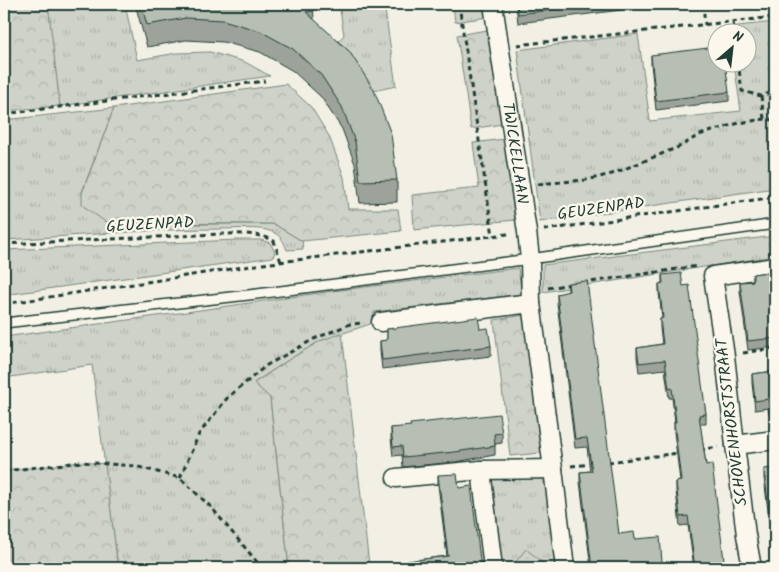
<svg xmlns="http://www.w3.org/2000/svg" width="779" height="572" font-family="Kalam,sans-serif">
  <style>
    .grass { fill: url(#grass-tufts); stroke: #77887e }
    .forest { fill: url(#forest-crowns); stroke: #77887e }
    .park { fill: url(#park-dots); stroke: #77887e }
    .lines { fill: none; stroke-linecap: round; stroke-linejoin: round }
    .service-casing { stroke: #1f3d34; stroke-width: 12 }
    .minor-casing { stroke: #1f3d34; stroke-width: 21 }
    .path { stroke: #1f3d34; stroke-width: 3; stroke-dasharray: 5 4; stroke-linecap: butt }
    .service { stroke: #fbf7ec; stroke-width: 9 }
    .minor { stroke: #fbf7ec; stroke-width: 18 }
    .wall { fill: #9da39a; stroke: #1f3d34 }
    .building { fill: #b7beb3; stroke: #1f3d34 }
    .labels { text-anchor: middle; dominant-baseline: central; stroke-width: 4.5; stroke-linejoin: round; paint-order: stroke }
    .street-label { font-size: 16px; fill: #1f3d34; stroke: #fbf7ec }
  </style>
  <defs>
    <pattern id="grass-tufts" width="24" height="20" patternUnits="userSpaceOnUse" patternTransform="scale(1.25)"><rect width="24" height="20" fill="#cfd2c8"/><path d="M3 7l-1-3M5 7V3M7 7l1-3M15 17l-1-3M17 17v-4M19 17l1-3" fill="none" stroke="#b1b5ac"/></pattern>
    <pattern id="forest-crowns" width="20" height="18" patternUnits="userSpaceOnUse" patternTransform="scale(1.25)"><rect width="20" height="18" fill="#cfd2c8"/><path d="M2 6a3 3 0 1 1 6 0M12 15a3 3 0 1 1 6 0" fill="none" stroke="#b1b5ac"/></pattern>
    <pattern id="park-dots" width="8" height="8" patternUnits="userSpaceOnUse" patternTransform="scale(1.25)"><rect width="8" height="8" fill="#cfd2c8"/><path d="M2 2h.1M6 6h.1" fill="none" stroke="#b1b5ac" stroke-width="1.8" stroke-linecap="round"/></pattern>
  </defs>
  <rect width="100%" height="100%" fill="#f2f0e5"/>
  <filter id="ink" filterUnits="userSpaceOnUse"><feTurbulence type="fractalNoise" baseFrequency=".02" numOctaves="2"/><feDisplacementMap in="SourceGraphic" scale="10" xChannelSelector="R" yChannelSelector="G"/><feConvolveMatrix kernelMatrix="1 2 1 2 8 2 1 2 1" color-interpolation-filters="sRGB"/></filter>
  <g filter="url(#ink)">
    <!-- grass -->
    <g class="grass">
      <path d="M47,4H157L126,9L137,60L177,53L210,52L245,62L270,76L60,106Z"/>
      <path d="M339,4H427L385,10L396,86L373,91L335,45L344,35Z"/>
      <path d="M453,4H486L488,17L455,22Z"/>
      <path d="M774,22L775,32V188L540,222L517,50L638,34L650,121L741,111L734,63L746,62V32H730L729,27Z"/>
      <path d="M114,108L82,192L104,221L118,224H274L302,241L303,249L287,250C283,240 281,235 270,231C258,227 234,229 221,229C148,229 76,236 4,240V120Z"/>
      <path d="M775,236V256L543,292V265Z"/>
      <path d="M237,240H261L270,243L275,252L273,257L4,295V250Z"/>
      <path d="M518,268L522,294L374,312L373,323L320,341L290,359L255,382L270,398L289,568H118L92,365L4,378V337L186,312L333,291Z"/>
      <path d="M545,471L557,568H501L489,480Z"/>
    </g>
    <!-- forest -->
    <g class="forest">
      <path d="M4,4H48L60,106L4,111Z"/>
      <path d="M487,30L502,124L471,129L457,35Z"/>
      <path d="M286,84L311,107L329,136L344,177L348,209H398L401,231L302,241L274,224L114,223L104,221L82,205V193L114,108Z"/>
      <path d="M504,139L515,220L414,230L412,195L479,188L473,143Z"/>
      <path d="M524,315L541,453L510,456L494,320Z"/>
      <path d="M342,333L369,565L344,568H289L270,398L254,383L290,359L320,341Z"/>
      <path d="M81,462L105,464L118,568H4V471Z"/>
    </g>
    <!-- park -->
    <path class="park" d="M526,549L542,562L538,568H511Z"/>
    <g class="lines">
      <defs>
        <path id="service" d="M4,323L257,294L530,259L775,224"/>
        <g id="minor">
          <path id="s1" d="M493,4L527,232L530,259L531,303L553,469L565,568"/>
          <path d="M381,322L531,303"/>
          <path d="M735,445L775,440"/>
          <path d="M481,470L493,568"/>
          <path d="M396,478L481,470L553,469"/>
          <path d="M752,568L746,535L735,445L725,356L713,276L775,267"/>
        </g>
      </defs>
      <!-- service casing -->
      <use href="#service" class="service-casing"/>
      <!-- minor casing -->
      <use href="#minor" class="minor-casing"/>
      <!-- path -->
      <g class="path">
        <path d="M459,4L493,236"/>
        <path d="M703,4L705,25"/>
        <path d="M771,18L775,53"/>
        <path d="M733,22L734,32"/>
        <path d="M517,45L775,17"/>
        <path d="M738,62L742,91L761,96L775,91"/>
        <path d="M761,96L764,119"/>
        <path d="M4,114L265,81"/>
        <path d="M538,184L586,180L612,174L681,146L699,135L739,123L764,119L775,120"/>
        <path d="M544,230L775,197"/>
        <path d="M4,244L220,234C239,234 257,232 274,241L281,262"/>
        <path d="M583,283L698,266"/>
        <path d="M548,288L571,284"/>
        <path d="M4,304L263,264L508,234"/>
        <path d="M743,353L775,348"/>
        <path d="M700,450L718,447"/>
        <path d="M608,462L679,453"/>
        <path d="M571,466L592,464"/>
        <path d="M4,471L81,462L135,466L180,478L211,507L262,568"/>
        <path d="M180,478L199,434L228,397L267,365L314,339L350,324L364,323"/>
      </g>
      <!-- service -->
      <use href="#service" class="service"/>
      <!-- minor -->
      <use href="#minor" class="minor"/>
    </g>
    <!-- wall -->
    <g class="wall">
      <path d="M137,4H313L314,19L397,180V202L360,203L355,164L342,129L321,97L293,71L260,52L223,42L186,40L147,47L137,11Z"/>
      <path d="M516,4H669L518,23Z"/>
      <path d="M651,55L729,92V101L656,110L651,64Z"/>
      <path d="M775,271V347L748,350L740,291V282L753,281V274Z"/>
      <path d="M662,275L683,286L706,414V424H700L706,465L725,568H694L688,525L680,526L676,491V482L680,481L674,432V422H675L672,398H669L665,369L639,372L637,357V348L662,344L660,328V319L662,318L659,293V284L662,283Z"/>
      <path d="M568,283L619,534L635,539L662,562V568H591L580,482V472L590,471L587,447L575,448L557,303V294L568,292Z"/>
      <path d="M387,329H480L491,346V356L382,369L380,351V341L387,340Z"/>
      <path d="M775,371V413L769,414L768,408L755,410L752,383V374Z"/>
      <path d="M391,428L502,433V443L495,444V455L455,462L403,467L402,455L393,456L391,438Z"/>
      <path d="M775,468V568L764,478V469Z"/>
      <path d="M438,475L459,488L481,568H408V561L447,556L438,485Z"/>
    </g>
    <!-- building -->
    <g class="building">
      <path d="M141,4H313L314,11L306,12L349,51L374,90L391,134L397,180L360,181L355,142L342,107L321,75L293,49L260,31L223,20L186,18L147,25Z"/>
      <path d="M517,4H597L518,14Z"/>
      <path d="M716,47V62H725L729,92L656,101L651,55Z"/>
      <path d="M775,271V338L748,341L740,282L753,281V274Z"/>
      <path d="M681,273L683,286L689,285L706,414L699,415L706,465L712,464L725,568H695L688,516L680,517L676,482L681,481L674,422H676L672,388L669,389L665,360L639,363L637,348L663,344L660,319L663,318L659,284L663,283L662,275Z"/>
      <path d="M587,281L619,534L634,532L635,539L660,537L662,562L639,565V568H592L580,472L592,471L587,438L575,439L557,294L569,291L568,283Z"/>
      <path d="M478,317L480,329L488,328L491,346L382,360L380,341L387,340V329Z"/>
      <path d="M775,371V405H769L768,399L755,401L752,374Z"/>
      <path d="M499,414L502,433L494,434L495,446L455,452L403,457L402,446L393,447L391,428L411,426L410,424Z"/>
      <path d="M775,468V559L764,469Z"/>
      <path d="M457,474L459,488L471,486L481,568H409L408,561L448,556L438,475Z"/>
    </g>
  </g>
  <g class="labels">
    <!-- street labels -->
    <g class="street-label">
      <text stroke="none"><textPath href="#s1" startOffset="151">TWICKELLAAN</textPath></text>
      <text transform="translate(601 209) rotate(-8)">GEUZENPAD</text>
      <text transform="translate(150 225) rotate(-3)">GEUZENPAD</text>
      <text transform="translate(732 422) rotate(-97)">SCHOVENHORSTSTRAAT</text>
    </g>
  </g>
  <!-- margin -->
  <rect width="779" height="572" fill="none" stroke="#fbf7ec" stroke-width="20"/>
  <rect x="10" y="10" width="759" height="552" fill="none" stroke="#1f3d34" stroke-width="2" filter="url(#ink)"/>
  <!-- north arrow -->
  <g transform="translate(732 48) rotate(28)"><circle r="24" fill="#fbf7ec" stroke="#a3ada2"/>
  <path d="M0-4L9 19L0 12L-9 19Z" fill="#1f3d34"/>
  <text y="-8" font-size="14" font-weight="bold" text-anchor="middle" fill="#1f3d34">N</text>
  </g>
</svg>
